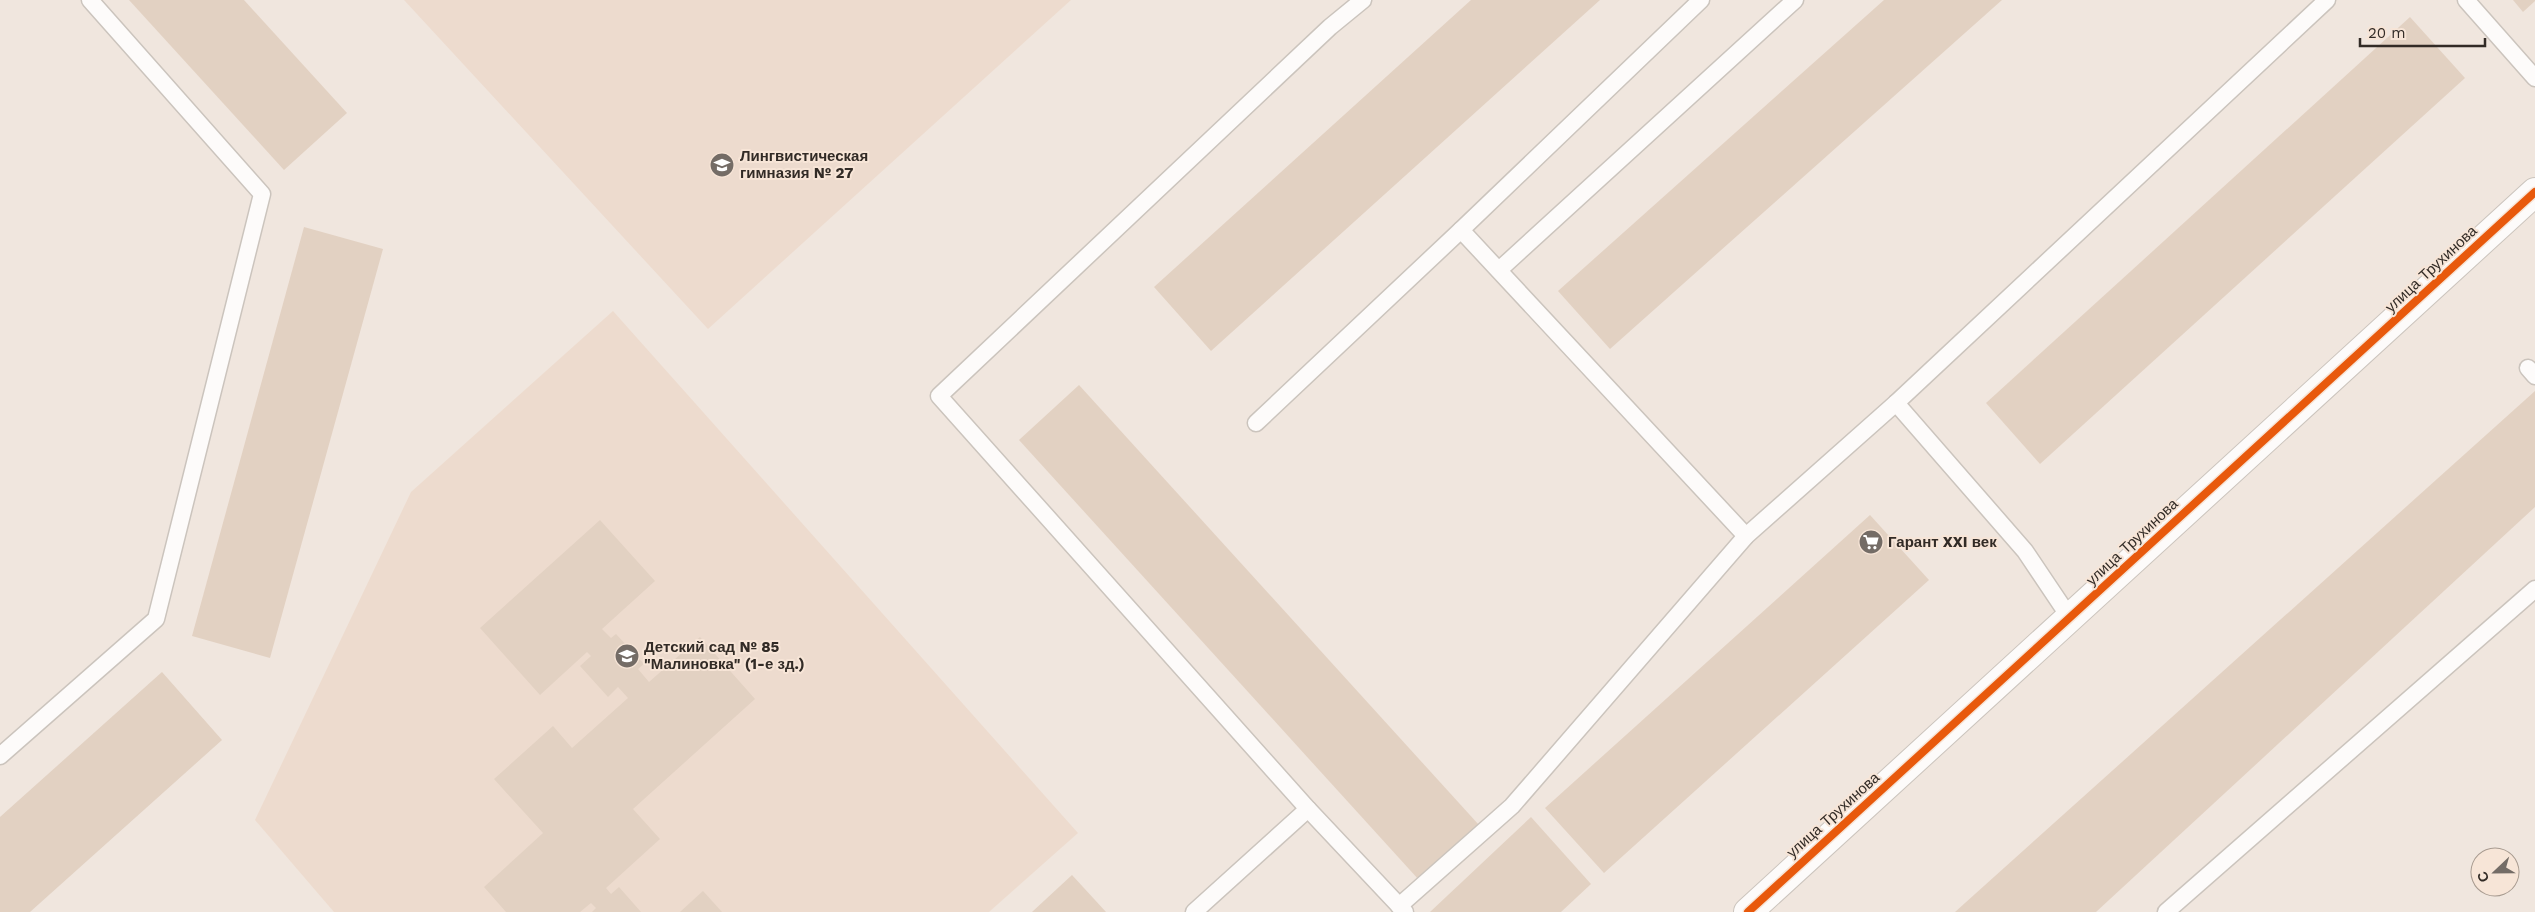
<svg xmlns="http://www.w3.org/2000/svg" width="2535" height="912" font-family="'Work Sans',sans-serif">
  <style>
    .built { fill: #eddbce }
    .building { fill: #e2d1c2 }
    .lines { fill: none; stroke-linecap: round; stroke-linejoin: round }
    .service-casing { stroke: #cbc4bd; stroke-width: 19 }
    .minor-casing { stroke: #cbc4bd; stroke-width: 30 }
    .service { stroke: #fdfbfa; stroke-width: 16 }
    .minor { stroke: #fdfbfa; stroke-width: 28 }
    .cycleway-casing { stroke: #f7e5d7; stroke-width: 11 }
    .cycleway { stroke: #e8590c; stroke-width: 8 }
    .labels { text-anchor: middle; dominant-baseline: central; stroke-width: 4; stroke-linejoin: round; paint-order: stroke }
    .poi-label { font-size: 15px; font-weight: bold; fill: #322b26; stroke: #f7e5d7; text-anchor: start }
    .street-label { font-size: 15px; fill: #322b26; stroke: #f7e5d7 }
  </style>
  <rect width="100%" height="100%" fill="#f0e6de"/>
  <!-- built -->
  <g class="built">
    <path d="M404,0H1071L708,329Z"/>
    <path d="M613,311L1078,833L989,912H334L255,820L411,492Z"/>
  </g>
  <!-- building -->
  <g class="building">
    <path d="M129,0H244L347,113L284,170Z"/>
    <path d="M1471,0H1600L1211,351L1154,287Z"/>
    <path d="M1884,0H2002L1610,349L1558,291Z"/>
    <path d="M2513,0H2535V1L2523,12Z"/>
    <path d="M2410,17L2465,78L2040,464L1986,403Z"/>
    <path d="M304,227L383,249L270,658L192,636Z"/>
    <path d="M1079,385L1479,825L1419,880L1019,440Z"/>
    <path d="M2535,391V507L2096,912H1955Z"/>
    <path d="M1870,515L1929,580L1604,873L1545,808Z"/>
    <path d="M600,520L655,581L602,629L611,638L616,634L644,664L638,669L649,682L700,637L755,699L633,809L660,839L606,888L611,894L619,887L641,912H592L596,908L591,903L580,912H506L484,887L543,833L494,779L553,726L572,748L628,698L618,687L608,697L580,666L591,656L587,652L540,695L480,628Z"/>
    <path d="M162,672L222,740L30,912H0V817Z"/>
    <path d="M1531,817L1591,884L1561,912H1430Z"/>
    <path d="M1072,875L1106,912H1032Z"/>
    <path d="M703,891L722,912H680Z"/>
  </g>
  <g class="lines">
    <defs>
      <g id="service">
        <path d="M1363,0L1330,27L939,396L1308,809L1405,912"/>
        <path d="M2466,0L2535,78"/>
        <path d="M1461,230L1746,536"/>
        <path d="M1499,270L1795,0"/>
        <path d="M2528,368L2535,376"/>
        <path d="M1896,403L2025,551L2070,618"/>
        <path d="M1256,423L1461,230L1701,0"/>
        <path d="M0,756L156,619L262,194L90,0"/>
        <path d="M1399,906L1512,806L1746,536L1896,403L2327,0"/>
        <path d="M1194,912L1308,809"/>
        <path d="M2166,912L2535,589"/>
      </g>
      <path id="minor" d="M1748,912L2535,192"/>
    </defs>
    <!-- service casing -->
    <use href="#service" class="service-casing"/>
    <!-- minor casing -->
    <use href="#minor" class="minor-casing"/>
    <!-- service -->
    <use href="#service" class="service"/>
    <!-- minor -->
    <use href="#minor" class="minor"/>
    <defs>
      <path id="cycleway" d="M1748,912L2535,192"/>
    </defs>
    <!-- cycleway casing -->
    <use href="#cycleway" class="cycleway-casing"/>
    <!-- cycleway -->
    <use href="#cycleway" class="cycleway"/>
  </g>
  <!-- icons -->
  <defs>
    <symbol id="school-disc" viewBox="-11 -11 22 22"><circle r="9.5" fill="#746c66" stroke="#f7e5d7"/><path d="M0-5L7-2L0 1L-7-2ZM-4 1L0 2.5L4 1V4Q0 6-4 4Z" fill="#fff"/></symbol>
    <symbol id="supermarket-disc" viewBox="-11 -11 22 22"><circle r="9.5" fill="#746c66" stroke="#f7e5d7"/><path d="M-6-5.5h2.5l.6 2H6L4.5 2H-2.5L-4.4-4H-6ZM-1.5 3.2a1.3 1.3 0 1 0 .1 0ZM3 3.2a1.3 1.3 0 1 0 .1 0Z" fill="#fff"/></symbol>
  </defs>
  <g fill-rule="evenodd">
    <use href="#school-disc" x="708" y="151" width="28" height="28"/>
    <use href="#supermarket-disc" x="1857" y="528" width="28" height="28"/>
    <use href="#school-disc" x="613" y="642" width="28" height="28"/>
  </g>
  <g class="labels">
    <!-- poi labels -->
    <g class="poi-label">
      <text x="740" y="156">Лингвистическая<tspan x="740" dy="17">гимназия № 27</tspan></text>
      <text x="1888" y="542">Гарант XXI век</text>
      <text x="644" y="647">Детский сад № 85<tspan x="644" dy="17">"Малиновка" (1-е зд.)</tspan></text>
    </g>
    <!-- street labels -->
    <g class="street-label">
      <text transform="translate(2431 269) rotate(-43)">улица Трухинова</text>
      <text transform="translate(2132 542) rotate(-43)">улица Трухинова</text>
      <text transform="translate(1833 815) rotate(-42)">улица Трухинова</text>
    </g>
  </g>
  <!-- north arrow -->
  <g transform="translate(2495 872) rotate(248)"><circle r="24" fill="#f7e5d7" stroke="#a89b90"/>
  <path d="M0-4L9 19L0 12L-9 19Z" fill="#746c66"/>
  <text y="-8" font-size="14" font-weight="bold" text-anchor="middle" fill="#322b26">С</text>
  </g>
  <!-- scale -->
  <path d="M2360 38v8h125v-8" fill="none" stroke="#322b26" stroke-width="2.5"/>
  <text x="2368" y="38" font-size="15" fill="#322b26" stroke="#f7e5d7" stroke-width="4" paint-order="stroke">20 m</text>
</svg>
